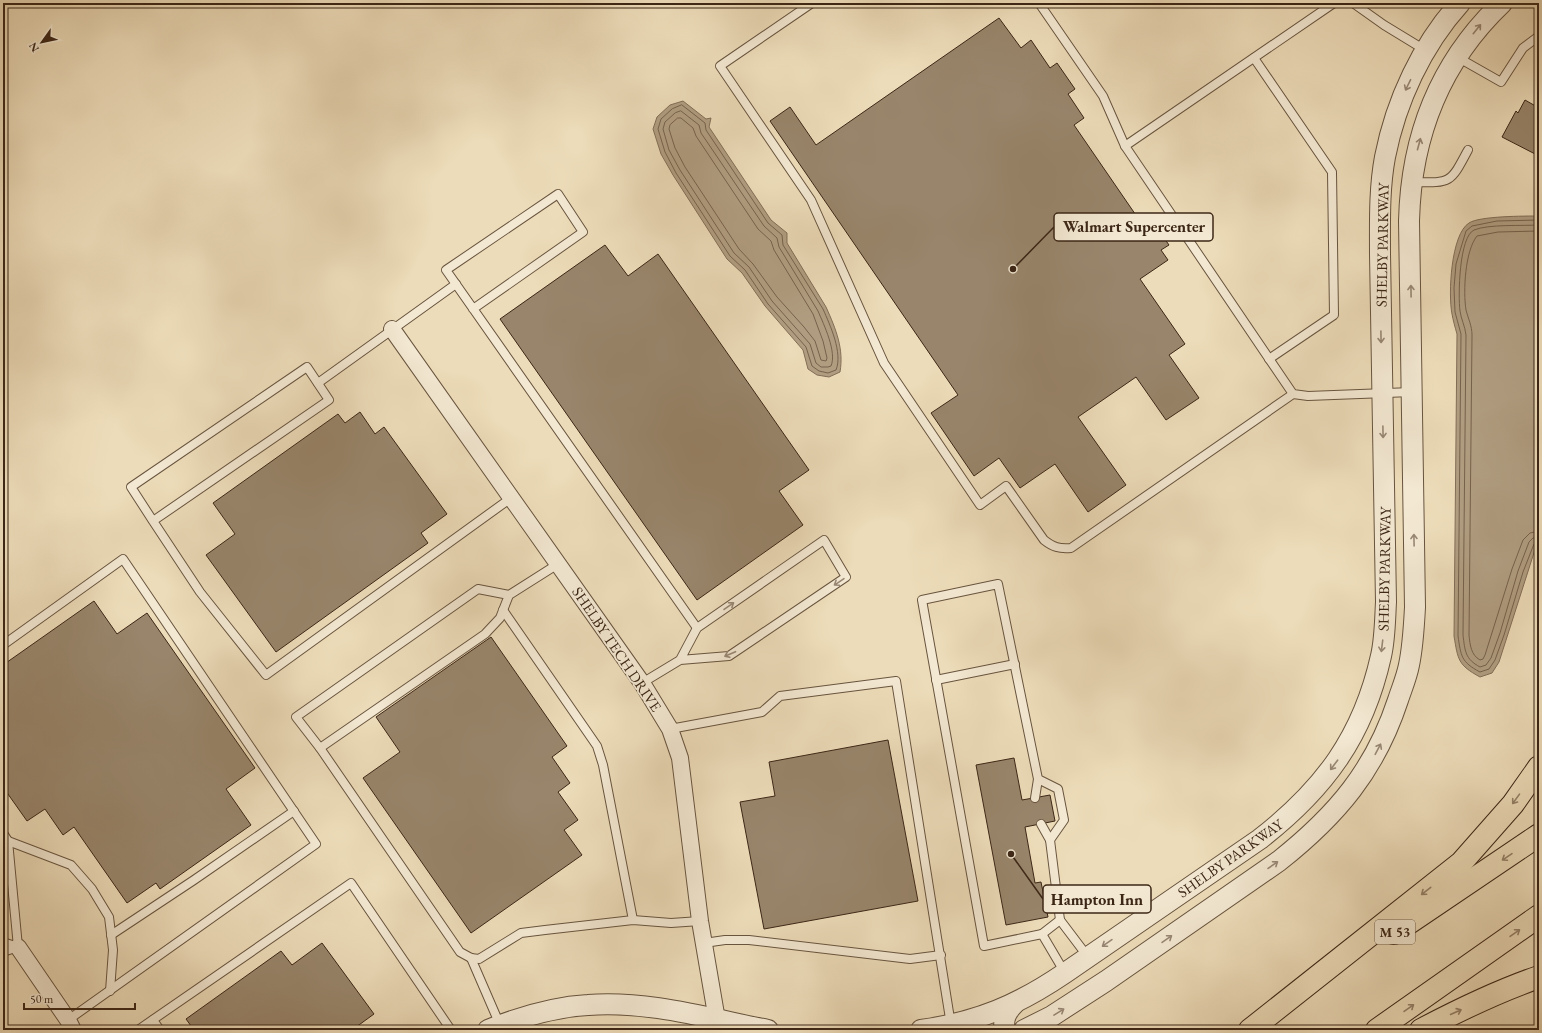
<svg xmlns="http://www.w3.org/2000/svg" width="1542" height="1033" font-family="'EB Garamond',serif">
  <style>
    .water { fill: #b19e82; stroke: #826e57 }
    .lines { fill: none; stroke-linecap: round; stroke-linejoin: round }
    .shore { stroke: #76624c; stroke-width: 1 }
    .building { fill: #98856b; stroke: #3c2616 }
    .service-casing { stroke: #68543f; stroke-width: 10 }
    .minor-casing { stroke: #68543f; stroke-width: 18 }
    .tertiary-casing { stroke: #68543f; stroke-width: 22 }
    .motorway-casing { stroke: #3c2616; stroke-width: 24 }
    .service { stroke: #f3e8d2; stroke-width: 8 }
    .minor { stroke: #f3e8d2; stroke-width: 16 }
    .tertiary { stroke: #f3e8d2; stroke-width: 20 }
    .motorway { stroke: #eddcb9; stroke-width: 22 }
    .oneway { stroke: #988774 }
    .oneway2 { stroke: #948168 }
    .labels { text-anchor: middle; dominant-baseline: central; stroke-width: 3.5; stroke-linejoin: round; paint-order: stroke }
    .shield { fill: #f3e8d2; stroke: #73604e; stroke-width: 1 }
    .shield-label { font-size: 14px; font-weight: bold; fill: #3c2616 }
    .street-label { font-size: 15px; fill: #3c2616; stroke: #f3e8d2 }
    .leader { fill: none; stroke: #3c2616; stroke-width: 1.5 }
    .callout-dot { fill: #3c2616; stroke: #f3e8d2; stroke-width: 1.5 }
    .callout { fill: #f3e8d2; stroke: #3c2616; stroke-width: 1.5 }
    .callout-label { font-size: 16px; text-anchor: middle; font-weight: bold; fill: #3c2616 }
  </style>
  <rect width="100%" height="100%" fill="#eddcb9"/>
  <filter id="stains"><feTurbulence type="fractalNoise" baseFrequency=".005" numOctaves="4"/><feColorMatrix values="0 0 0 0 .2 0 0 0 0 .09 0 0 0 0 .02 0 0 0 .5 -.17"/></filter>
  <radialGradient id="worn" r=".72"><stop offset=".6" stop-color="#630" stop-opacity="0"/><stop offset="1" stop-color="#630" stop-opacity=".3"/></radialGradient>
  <!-- water -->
  <g class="water">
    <path d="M683,101L706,119L711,118L709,127L771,220L787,233V243L826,307C836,329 844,349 840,372L829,377L817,375L808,369L803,350L765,306L742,273L727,259L673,175L661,154L653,129L657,117L670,105Z"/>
    <path d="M1539,216V537L1499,662L1492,673L1480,677C1458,665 1458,660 1454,636L1457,334C1455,327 1453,320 1452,314C1448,294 1451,234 1469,223C1479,216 1525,216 1539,216Z"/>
  </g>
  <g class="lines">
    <!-- shore -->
    <g class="shore">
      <path d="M682,105L705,123L706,130L768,223L782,235L783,245L823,309C830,325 843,353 836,370L828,373L819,371L812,366L806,347L768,304L745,270L730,256L676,173L665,152L658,129L661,119L672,109Z"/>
      <path d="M681,111L699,125L701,133L764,226L777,238L779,247L818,311C824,325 837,352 831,366L828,367H821L816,363L810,344L772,301L749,267L734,253L680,170L669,150L663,129L665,122L675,113Z"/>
      <path d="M678,118H681L693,128L696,136L758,229L771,241L774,250L813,314L823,341L827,358L826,361L821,360L815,341L804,327L777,297L753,264L739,249L685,167L675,148L669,129L670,125Z"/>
      <path d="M1539,220L1497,221L1472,226L1466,231L1456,264L1454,288L1455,312L1461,334L1458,636C1461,656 1461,662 1480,672L1489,669L1495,660L1504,635L1523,572L1534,544L1539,542"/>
      <path d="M1539,225C1523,226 1488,224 1474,230C1459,237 1458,296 1460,311C1461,319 1465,326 1466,335L1463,635C1465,651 1465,659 1480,667L1486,665L1491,658L1500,633L1518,571L1529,542L1533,538L1539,537"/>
      <path d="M1539,231L1498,232L1477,236C1465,251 1463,291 1466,310C1468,318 1472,326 1472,335L1469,635C1470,645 1471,655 1480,660L1483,659L1485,655L1512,569L1523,540L1530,533L1539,531"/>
    </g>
  </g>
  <!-- building -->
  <g class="building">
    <path d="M999,18L1021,48L1031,40L1050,68L1057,63L1075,89L1068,94L1084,118L1074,125L1142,224L1150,218L1169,245L1161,250L1168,260L1140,279L1185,344L1169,355L1199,398L1166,420L1136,377L1078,417L1126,485L1088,512L1055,464L1020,488L999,458L974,476L931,413L958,395L770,121L790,107L816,145Z"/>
    <path d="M1525,100L1539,108V156L1502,137L1516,111L1518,113Z"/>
    <path d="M605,245L628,276L658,254L809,470L779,491L803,525L697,600L500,319Z"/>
    <path d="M360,412L375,434L384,427L447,514L421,533L428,543L276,652L206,555L235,534L213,503L338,414L345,423Z"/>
    <path d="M94,601L117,634L147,613L255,768L226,789L251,825L160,889L156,883L127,903L74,827L63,835L45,809L27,821L3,787V665Z"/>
    <path d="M491,637L567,746L552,757L570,783L558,792L578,820L564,830L582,855L471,933L363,778L400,752L376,717Z"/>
    <path d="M888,740L918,901L764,929L740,802L775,796L769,762Z"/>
    <path d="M1014,758L1022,800L1050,795L1055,821L1025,827L1035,883L1041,882L1048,917L1006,925L976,765Z"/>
    <path d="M322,943L374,1014L352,1030H194L186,1019L281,951L292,965Z"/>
  </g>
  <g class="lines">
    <defs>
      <g id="service">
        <path d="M812,3L720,66L811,200L884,363L980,505L1006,486L1044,540C1053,547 1059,549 1071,548L1293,394"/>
        <path d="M1039,3L1103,96L1125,146L1293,394L1308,396L1412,392"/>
        <path d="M1353,3L1384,25L1425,50"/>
        <path d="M1457,57L1501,82L1523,48L1539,36"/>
        <path d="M1254,58L1332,172L1334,315L1269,359"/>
        <path d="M1125,146L1334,3"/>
        <path d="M1412,182C1451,183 1450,184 1468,150"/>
        <path d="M473,309L583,232L558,194L446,270L697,628"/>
        <path d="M318,383L456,284"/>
        <path d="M153,521L131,487L307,367L329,400L153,521L200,592L266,675L511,498"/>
        <path d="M509,595L500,618L485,634L320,748L296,717L478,589L509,595L558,564"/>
        <path d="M503,610L597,746L603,765L633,920"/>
        <path d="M3,645L123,559L316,844L68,1020"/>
        <path d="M936,680L1015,664"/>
        <path d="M642,683L680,660L697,628L824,540L846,577L729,656L680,660"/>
        <path d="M670,729L762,712L780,696L896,681L951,1025"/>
        <path d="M320,748L460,952L471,958L479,959L521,933L545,930L633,920L671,923L700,921"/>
        <path d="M1035,798L1038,779"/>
        <path d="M1041,824L1050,840"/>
        <path d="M3,833L8,841L18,947"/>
        <path d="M3,843L8,841L71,865L92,889L109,917L113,950L110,991"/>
        <path d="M1042,934L1060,920"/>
        <path d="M111,935L194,880L294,811"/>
        <path d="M3,942L18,947"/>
        <path d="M704,943L725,940H749L910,959L941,955"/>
        <path d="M3,952L18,947"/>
        <path d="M471,958L500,1025"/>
        <path d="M1065,973L1042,934L984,946L922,600L998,584L1038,779L1058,789L1064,820L1050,840L1060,920L1088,957"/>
        <path d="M153,1020L160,1030"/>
        <path d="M138,1030L351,883L451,1030"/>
        <path d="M700,1030L702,1017"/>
      </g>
      <g id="minor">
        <path d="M392,329L642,683L670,729L680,758L700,921L717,1020"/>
        <path d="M18,947L68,1020L73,1030"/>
      </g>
      <g id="tertiary">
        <path d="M488,1030C520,1017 554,1007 588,1005C647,1000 711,1019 768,1030"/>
        <path d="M921,1030C978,1022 1018,1005 1065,973L1260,839C1324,789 1363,737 1381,656C1385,639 1385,620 1386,602L1380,254C1380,222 1379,189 1385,157C1396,101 1422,45 1460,3"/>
        <path d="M1005,1030C1002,1019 1007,1011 1015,1003"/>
        <path d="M1024,1030L1052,1016L1106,981L1279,861C1337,815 1375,770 1398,700C1402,688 1407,676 1409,665C1413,646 1414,626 1415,607L1409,221C1411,137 1440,62 1502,3"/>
      </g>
      <g id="motorway">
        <path d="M1394,933L1539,835"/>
        <path d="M1250,1030L1461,863L1513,804L1539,767"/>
        <path d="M1377,1030L1539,916"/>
        <path d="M1421,1030C1459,1010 1498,991 1539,977"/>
      </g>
    </defs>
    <!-- service casing -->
    <use href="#service" class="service-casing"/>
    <!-- minor casing -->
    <use href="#minor" class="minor-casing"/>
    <!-- tertiary casing -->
    <use href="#tertiary" class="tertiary-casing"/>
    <!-- motorway casing -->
    <use href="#motorway" class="motorway-casing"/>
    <!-- service -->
    <use href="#service" class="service"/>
    <!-- minor -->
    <use href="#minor" class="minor"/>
    <!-- tertiary -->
    <use href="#tertiary" class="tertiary"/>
    <!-- motorway -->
    <use href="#motorway" class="motorway"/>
  </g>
  <!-- one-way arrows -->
  <defs><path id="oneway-shaft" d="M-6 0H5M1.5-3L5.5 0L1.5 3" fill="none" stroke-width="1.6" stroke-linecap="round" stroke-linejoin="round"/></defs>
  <g class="oneway">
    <use href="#oneway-shaft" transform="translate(1477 29) rotate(-51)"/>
    <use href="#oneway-shaft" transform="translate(1408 85) rotate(116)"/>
    <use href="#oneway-shaft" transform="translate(1419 144) rotate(-75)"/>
    <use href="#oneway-shaft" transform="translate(1411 291) rotate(-91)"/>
    <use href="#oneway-shaft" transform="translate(1381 337) rotate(89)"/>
    <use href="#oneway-shaft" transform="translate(1383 432) rotate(89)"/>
    <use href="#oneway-shaft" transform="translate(1414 540) rotate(-91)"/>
    <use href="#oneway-shaft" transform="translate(839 582) rotate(146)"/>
    <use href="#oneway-shaft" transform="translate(729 606) rotate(-35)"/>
    <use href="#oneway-shaft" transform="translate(1382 646) rotate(97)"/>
    <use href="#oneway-shaft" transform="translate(730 654) rotate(157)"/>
    <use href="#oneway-shaft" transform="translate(1378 749) rotate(-62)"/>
    <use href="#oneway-shaft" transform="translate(1334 765) rotate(127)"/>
    <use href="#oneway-shaft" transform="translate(1273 865) rotate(-35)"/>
    <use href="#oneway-shaft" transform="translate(1167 939) rotate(-35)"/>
    <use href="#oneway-shaft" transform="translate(1107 943) rotate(145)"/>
    <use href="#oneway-shaft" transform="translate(1059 1012) rotate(-32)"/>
  </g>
  <g class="oneway2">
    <use href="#oneway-shaft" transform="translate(1516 799) rotate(126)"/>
    <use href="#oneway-shaft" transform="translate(1507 857) rotate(146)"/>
    <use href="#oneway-shaft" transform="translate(1426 891) rotate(142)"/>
    <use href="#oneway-shaft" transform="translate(1515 933) rotate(-35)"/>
    <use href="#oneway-shaft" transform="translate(1409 1008) rotate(-35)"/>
    <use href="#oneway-shaft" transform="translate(1456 1012) rotate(-24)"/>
  </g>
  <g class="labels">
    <!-- shield labels -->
    <rect class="shield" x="1375" y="920" width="40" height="24" rx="3"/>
    <g class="shield-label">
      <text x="1395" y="932">M 53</text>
    </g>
    <!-- street labels -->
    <g class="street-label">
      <text transform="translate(1382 245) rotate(-89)">SHELBY PARKWAY</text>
      <text transform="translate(1384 569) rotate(-89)">SHELBY PARKWAY</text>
      <text transform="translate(617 649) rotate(56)">SHELBY TECH DRIVE</text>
      <text transform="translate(1230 858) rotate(-35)">SHELBY PARKWAY</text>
    </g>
  </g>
  <!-- callouts -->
  <path class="leader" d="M1013 269L1054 227M1011 854L1043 899"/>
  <g class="callout-dot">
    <circle cx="1013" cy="269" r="4"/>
    <circle cx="1011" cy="854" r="4"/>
  </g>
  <g class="callout">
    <rect x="1054" y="213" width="159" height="28" rx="4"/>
    <rect x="1043" y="885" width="108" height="28" rx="4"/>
  </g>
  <g class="callout-label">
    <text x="1134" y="232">Walmart Supercenter</text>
    <text x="1097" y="905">Hampton Inn</text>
  </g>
  <!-- margin -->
  <rect width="1542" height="1033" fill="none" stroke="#eddcb9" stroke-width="16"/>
  <rect x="4" y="4" width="1534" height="1025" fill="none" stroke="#3c2616" stroke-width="2"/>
  <rect x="8" y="8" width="1526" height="1017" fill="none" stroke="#3c2616"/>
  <!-- north arrow -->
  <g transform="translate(42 42) rotate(237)" stroke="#f3e8d2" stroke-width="3" paint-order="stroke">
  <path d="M0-3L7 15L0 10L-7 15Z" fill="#3c2616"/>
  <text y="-6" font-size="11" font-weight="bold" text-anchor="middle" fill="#3c2616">N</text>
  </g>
  <!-- scale -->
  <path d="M24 1003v6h111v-6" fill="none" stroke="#3c2616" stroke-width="2"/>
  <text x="30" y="1003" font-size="12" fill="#3c2616" stroke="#f3e8d2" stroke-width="3" paint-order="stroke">50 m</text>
  <rect width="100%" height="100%" filter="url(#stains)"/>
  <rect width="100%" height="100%" fill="url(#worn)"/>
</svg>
